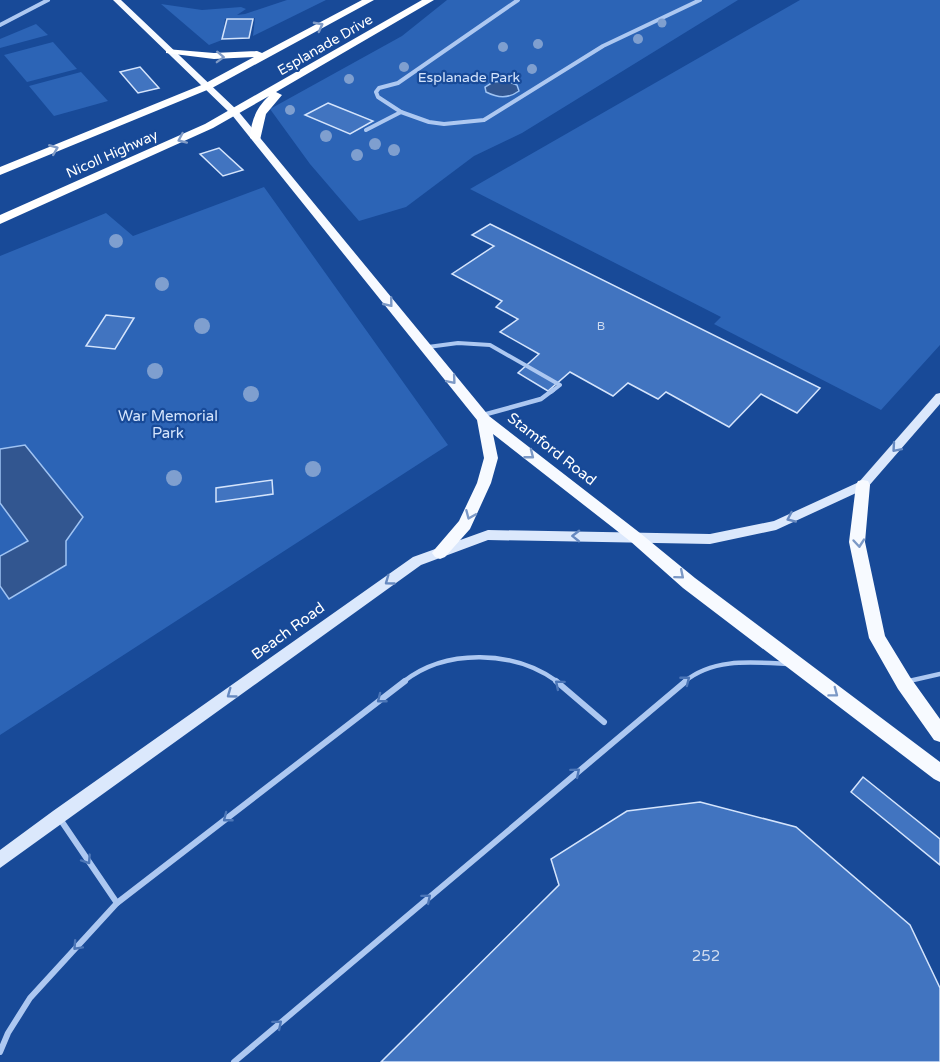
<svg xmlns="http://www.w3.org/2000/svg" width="940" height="1062" font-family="'Varela Round',sans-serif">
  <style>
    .green { fill: #2c64b6 }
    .water { fill: #325690; stroke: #9fc3f3; stroke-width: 1.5 }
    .building { fill: #4174c0; stroke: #d4e4fc; stroke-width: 1.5 }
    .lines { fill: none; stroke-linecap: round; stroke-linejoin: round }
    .lane-far2 { stroke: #adc8f1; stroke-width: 4 }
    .lane-far1 { stroke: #adc8f1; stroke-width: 4.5 }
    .lane { stroke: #adc8f1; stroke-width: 6 }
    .street { stroke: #adc8f1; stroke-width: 4 }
    .secondary { fill: #dbe8fc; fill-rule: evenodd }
    .primary { fill: #f7faff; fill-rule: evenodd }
    .highway { fill: #fff; fill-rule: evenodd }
    .tree { fill: #7f9fcf }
    .oneway { stroke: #809bc6 }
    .oneway2 { stroke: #7c99c6 }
    .oneway3 { stroke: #6689c0 }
    .oneway4 { stroke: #4c76b7 }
    .labels { text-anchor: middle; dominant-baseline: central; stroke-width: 4.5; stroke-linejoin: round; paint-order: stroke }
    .number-label { font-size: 12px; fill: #d0dcef }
    .far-street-label { font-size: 14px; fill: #fff; stroke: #184a98 }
    .far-park-label { font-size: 14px; fill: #d4e4fc; stroke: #184a98 }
    .park-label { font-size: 15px; fill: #d4e4fc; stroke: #184a98 }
    .street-label { font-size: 15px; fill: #fff; stroke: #184a98 }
    .near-number-label { font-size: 15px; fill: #d0dcef }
  </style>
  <rect width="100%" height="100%" fill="#184a98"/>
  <!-- green -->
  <g class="green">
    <path d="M287,0H326L253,36L255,18L225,19L222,40L209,45L161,4L202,10L241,7L246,9L237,15L245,14Z"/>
    <path d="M447,0H738L522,133L474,156L406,207L359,221L310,164L270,109L402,36Z"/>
    <path d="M800,0H940V345L881,410L714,324L721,317L470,189Z"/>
    <path d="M36,24L48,35L0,48V39Z"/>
    <path d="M53,42L77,69L27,82L4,55Z"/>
    <path d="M81,72L108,101L54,116L29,86Z"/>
    <path d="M264,187L448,445L0,735V256L106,213L133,236Z"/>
  </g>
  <!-- water -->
  <g class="water">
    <path d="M506,81L517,85L519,91C508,99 498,98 486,92L485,87L493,82Z"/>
    <path d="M25,445L83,517L66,541V565L9,599L0,586V556L28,541L0,503V449Z"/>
  </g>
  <!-- building -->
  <g class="building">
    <path d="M227,19H253L249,38L222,39Z"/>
    <path d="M140,67L159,88L138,93L120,72Z"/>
    <path d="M328,103L373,121L350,134L305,115Z"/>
    <path d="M219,148L243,170L223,176L200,154Z"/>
    <path d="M490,224L820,388L797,413L761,394L729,427L666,392L658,399L628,383L613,396L570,372L548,391L518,373L539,354L500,332L518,319L496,307L502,301L452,274L494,246L472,235Z"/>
    <path d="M106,315L134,318L115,349L86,346Z"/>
    <path d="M272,480L273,494L216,502V488Z"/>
    <path d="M863,777L940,839V865L851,792Z"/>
    <path d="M700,802L796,827L910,925L940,988V1062H381L559,885L551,859L627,811Z"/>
  </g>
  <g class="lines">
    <!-- lane-far2 -->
    <path class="lane-far2" d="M428,347L458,343L490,345L560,385L551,392"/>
    <!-- lane-far1 -->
    <g class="lane-far1">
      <path d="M483,415L541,399L553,390"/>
      <path d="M909,681L940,674"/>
      <path d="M403,682C446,648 514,650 558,682"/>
      <path d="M684,682C713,658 751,662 787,664"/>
    </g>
    <!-- lane -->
    <g class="lane">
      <path d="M556,681L604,722"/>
      <path d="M60,819L117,903"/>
      <path d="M0,1052L8,1033L30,998L117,903L405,681"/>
      <path d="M234,1062L686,681"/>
    </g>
    <!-- street -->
    <g class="street">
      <path d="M0,25L48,0"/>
      <path d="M401,112L429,122L444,124L484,120L603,46L700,0"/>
      <path d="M366,130L401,112L378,97L376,92L379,88L398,83L518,0"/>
    </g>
    <!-- secondary -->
    <path class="secondary" d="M940,393V404L867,488L776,530L710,544L488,540L421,565L0,868V850L53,811L413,557L488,530L710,534L774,521L859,482L936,394Z"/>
    <!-- primary -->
    <g class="primary">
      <path d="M113,0H121L238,111L489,416L640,533L695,578L940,762V782L934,779L683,588L630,541L493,434L498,458L491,483L470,529L445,557L440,559L435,557L432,553L435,549L459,521L477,483L484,458L477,420L232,115Z"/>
      <path d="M863,480L868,481L870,485L865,542L885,636L910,677L940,719V742L934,740L898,689L869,638L849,542L856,485L858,481Z"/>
    </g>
    <!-- highway -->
    <g class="highway">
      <path d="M362,0H374L212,88L0,175V167L204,84L254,57L214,59L166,53V49L214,53L257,51L262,53Z"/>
      <path d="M422,0H434L276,92L282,95L266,114L260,140L256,141L250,138C251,121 256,108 269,96L213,128L0,224V215L205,124Z"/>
    </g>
  </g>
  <!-- trees -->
  <g class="tree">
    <circle cx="662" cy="23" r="4.5"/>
    <circle cx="638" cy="39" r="5"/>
    <circle cx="538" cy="44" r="5"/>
    <circle cx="503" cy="47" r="5"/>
    <circle cx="404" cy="67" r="5"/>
    <circle cx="532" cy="69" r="5"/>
    <circle cx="349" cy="79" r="5"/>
    <circle cx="435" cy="79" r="5"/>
    <circle cx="290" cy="110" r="5"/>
    <circle cx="326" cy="136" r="6"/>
    <circle cx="375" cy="144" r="6"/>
    <circle cx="394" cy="150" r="6"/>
    <circle cx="357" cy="155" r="6"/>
    <circle cx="116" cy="241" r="7"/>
    <circle cx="162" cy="284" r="7"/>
    <circle cx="202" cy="326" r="8"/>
    <circle cx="155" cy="371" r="8"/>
    <circle cx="251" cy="394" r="8"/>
    <circle cx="313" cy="469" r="8"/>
    <circle cx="174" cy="478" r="8"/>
  </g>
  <!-- one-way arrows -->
  <defs><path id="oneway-chevron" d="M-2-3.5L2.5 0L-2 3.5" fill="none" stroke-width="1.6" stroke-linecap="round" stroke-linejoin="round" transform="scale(1.5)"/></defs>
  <g class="oneway">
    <use href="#oneway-chevron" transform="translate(319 26) rotate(-28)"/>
    <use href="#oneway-chevron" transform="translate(220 57) rotate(2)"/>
    <use href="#oneway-chevron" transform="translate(182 139) rotate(156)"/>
    <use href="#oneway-chevron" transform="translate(54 149) rotate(-22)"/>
  </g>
  <g class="oneway2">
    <use href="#oneway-chevron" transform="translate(389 303) rotate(51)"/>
    <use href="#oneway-chevron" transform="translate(452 380) rotate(50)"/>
    <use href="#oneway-chevron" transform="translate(530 455) rotate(38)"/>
    <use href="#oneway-chevron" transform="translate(470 515) rotate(113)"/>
    <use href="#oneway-chevron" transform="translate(859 543) rotate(85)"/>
    <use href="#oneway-chevron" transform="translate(680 575) rotate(40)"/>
    <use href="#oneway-chevron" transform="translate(834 693) rotate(37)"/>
  </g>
  <g class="oneway3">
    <use href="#oneway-chevron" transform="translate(896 448) rotate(131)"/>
    <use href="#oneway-chevron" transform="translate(791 518) rotate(156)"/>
    <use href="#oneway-chevron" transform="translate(576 536) rotate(-179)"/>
    <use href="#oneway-chevron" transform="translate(389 581) rotate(144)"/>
    <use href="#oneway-chevron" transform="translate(231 694) rotate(144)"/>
  </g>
  <g class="oneway4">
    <use href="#oneway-chevron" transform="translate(686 680) rotate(-38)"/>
    <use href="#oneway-chevron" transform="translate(559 684) rotate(-140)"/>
    <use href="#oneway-chevron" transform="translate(381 699) rotate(142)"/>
    <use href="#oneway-chevron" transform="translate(576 772) rotate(-40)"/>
    <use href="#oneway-chevron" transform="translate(227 818) rotate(142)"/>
    <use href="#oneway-chevron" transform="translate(87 860) rotate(56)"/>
    <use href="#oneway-chevron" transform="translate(427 898) rotate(-40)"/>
    <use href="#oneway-chevron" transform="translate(77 946) rotate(133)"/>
    <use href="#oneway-chevron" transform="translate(278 1024) rotate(-40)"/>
  </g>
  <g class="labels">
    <!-- number labels -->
    <g class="number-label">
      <text x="601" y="326">B</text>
    </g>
    <!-- far-street labels -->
    <g class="far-street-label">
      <text transform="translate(325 45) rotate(-30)">Esplanade Drive</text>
      <text transform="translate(112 154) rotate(-24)">Nicoll Highway</text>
    </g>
    <!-- far-park labels -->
    <g class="far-park-label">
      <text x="469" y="77">Esplanade Park</text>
    </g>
    <!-- park labels -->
    <g class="park-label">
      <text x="168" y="416">War Memorial<tspan x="168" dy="17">Park</tspan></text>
    </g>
    <!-- street labels -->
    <g class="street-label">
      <text transform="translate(552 449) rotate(38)">Stamford Road</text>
      <text transform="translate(288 631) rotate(-36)">Beach Road</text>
    </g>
    <!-- near-number labels -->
    <g class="near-number-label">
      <text x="706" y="956">252</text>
    </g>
  </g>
</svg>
